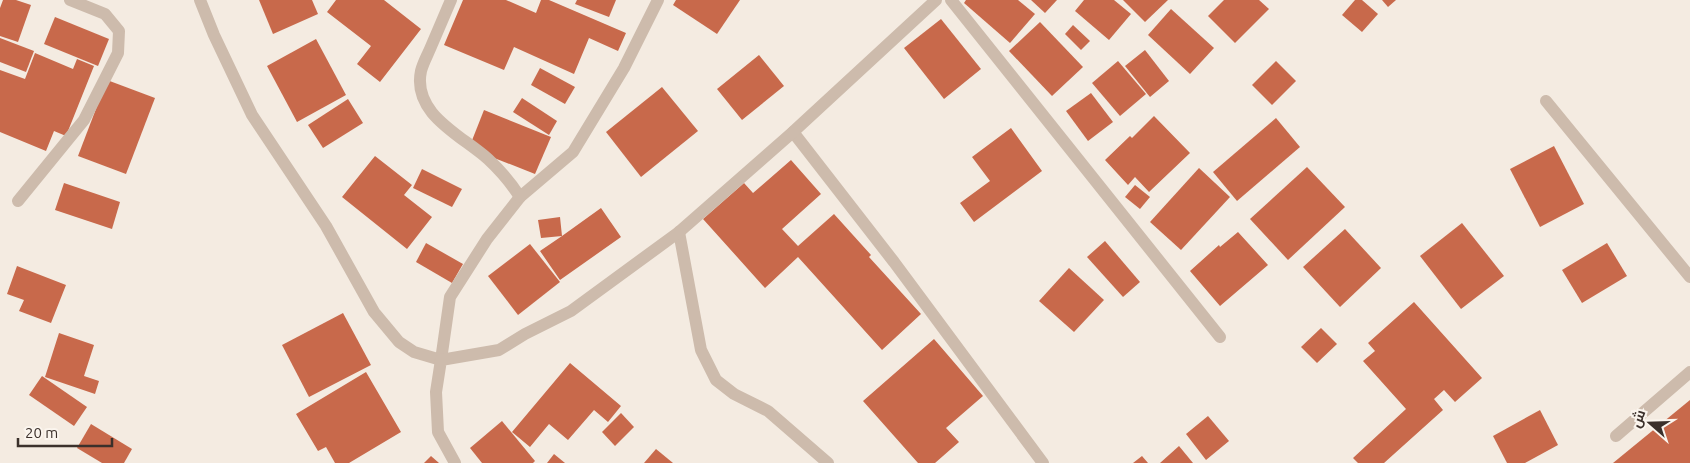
<svg xmlns="http://www.w3.org/2000/svg" width="1690" height="463" font-family="Ubuntu,Cairo,sans-serif">
  <style>
    .building { fill: #c8694b }
    .lines { fill: none; stroke-linecap: round; stroke-linejoin: round }
    .lane { stroke: #cdbbac; stroke-width: 12 }
    .street { stroke: #cdbbac; stroke-width: 12 }
  </style>
  <rect width="100%" height="100%" fill="#f4ebe1"/>
  <!-- building -->
  <g class="building">
    <path d="M3,0H16L31,5L18,42L0,36V8Z"/>
    <path d="M259,0H312L318,14L273,34Z"/>
    <path d="M336,0H384L421,29L380,82L357,64L371,46L327,12Z"/>
    <path d="M463,0H506L536,13L541,0H549L626,33L618,51L589,38L574,74L514,47L504,70L444,45Z"/>
    <path d="M577,0H616L609,17L575,4Z"/>
    <path d="M676,0H740L717,34L673,5Z"/>
    <path d="M966,0H1018L1035,14L1010,43L964,3Z"/>
    <path d="M1031,0H1057L1045,13Z"/>
    <path d="M1084,0H1114L1131,14L1109,40L1075,11Z"/>
    <path d="M1123,0H1168L1145,22Z"/>
    <path d="M1224,0H1259L1269,9L1235,43L1208,16Z"/>
    <path d="M1355,0H1362L1378,14L1362,32L1342,15Z"/>
    <path d="M1382,0H1396L1388,7Z"/>
    <path d="M1171,9L1214,48L1190,74L1148,35Z"/>
    <path d="M55,17L109,39L98,66L44,44Z"/>
    <path d="M941,19L981,69L944,99L904,48Z"/>
    <path d="M1040,22L1083,67L1052,96L1009,51Z"/>
    <path d="M1073,25L1090,41L1081,50L1065,34Z"/>
    <path d="M0,38L34,51L26,72L0,62Z"/>
    <path d="M316,39L346,95L297,122L267,66Z"/>
    <path d="M1145,50L1169,81L1150,97L1125,66Z"/>
    <path d="M35,53L73,69L77,59L94,66L66,136L54,131L46,151L0,132V70L25,79Z"/>
    <path d="M759,55L784,86L742,120L717,89Z"/>
    <path d="M1118,61L1146,94L1120,116L1092,83Z"/>
    <path d="M1276,61L1296,81L1272,105L1252,85Z"/>
    <path d="M540,68L575,87L565,104L531,85Z"/>
    <path d="M107,80L155,98L126,174L78,156Z"/>
    <path d="M662,87L698,131L641,177L606,132Z"/>
    <path d="M1091,93L1113,122L1088,141L1066,111Z"/>
    <path d="M522,98L557,121L549,135L513,112Z"/>
    <path d="M348,99L363,123L323,148L308,125Z"/>
    <path d="M484,110L551,137L535,174L469,148Z"/>
    <path d="M1154,116L1190,153L1149,192L1135,177L1128,185L1105,160L1130,136L1132,138Z"/>
    <path d="M1276,118L1300,147L1237,201L1213,172Z"/>
    <path d="M1011,128L1042,171L974,222L960,203L990,181L972,157Z"/>
    <path d="M1554,146L1584,204L1540,227L1510,169Z"/>
    <path d="M375,156L412,185L404,195L432,217L407,249L342,197Z"/>
    <path d="M791,160L821,194L782,229L798,246L834,214L871,255L869,257L921,314L882,350L798,257L765,288L703,219L744,183L753,193Z"/>
    <path d="M1307,167L1345,207L1288,260L1250,219Z"/>
    <path d="M1199,168L1230,197L1181,250L1150,222Z"/>
    <path d="M422,169L462,189L452,207L413,188Z"/>
    <path d="M64,183L120,202L112,229L55,210Z"/>
    <path d="M1135,185L1150,197L1140,209L1125,197Z"/>
    <path d="M601,208L621,237L560,280L540,251L562,236L541,238L538,220L560,217L562,236Z"/>
    <path d="M1462,223L1504,276L1461,309L1420,256Z"/>
    <path d="M1345,229L1381,268L1340,307L1303,267Z"/>
    <path d="M1238,232L1268,265L1220,306L1190,271L1219,245L1220,247Z"/>
    <path d="M1105,241L1140,282L1123,297L1087,257Z"/>
    <path d="M426,243L463,264L452,283L416,262Z"/>
    <path d="M1607,243L1627,276L1582,303L1562,270Z"/>
    <path d="M530,244L560,282L518,315L488,276Z"/>
    <path d="M17,266L66,285L51,323L19,311L24,300L7,294Z"/>
    <path d="M1069,268L1104,300L1074,332L1039,301Z"/>
    <path d="M1414,302L1482,378L1455,402L1444,390L1434,399L1443,410L1384,463H1358L1353,458L1406,409L1363,361L1375,351L1368,343Z"/>
    <path d="M343,313L371,365L309,397L282,345Z"/>
    <path d="M1321,328L1337,344L1317,363L1301,347Z"/>
    <path d="M59,333L94,345L84,376L99,381L95,394L45,377Z"/>
    <path d="M934,339L983,396L946,428L959,442L935,463H918L863,401Z"/>
    <path d="M570,363L621,406L608,422L594,410L568,440L549,424L530,447L512,432Z"/>
    <path d="M366,372L401,432L349,463H335L326,447L318,451L296,414Z"/>
    <path d="M42,376L87,407L74,426L29,395Z"/>
    <path d="M1690,400V463H1613Z"/>
    <path d="M1540,410L1558,445L1525,463H1507L1493,436Z"/>
    <path d="M621,413L634,427L615,446L602,432Z"/>
    <path d="M1208,416L1229,441L1206,460L1186,434Z"/>
    <path d="M502,421L535,461L533,463H482L470,448Z"/>
    <path d="M91,424L132,449L124,463H102L77,448Z"/>
    <path d="M1179,446L1193,463H1160Z"/>
    <path d="M656,449L673,463H644Z"/>
    <path d="M554,454L565,463H547Z"/>
    <path d="M431,456L439,463H424Z"/>
    <path d="M1142,456L1148,463H1133Z"/>
  </g>
  <g class="lines">
    <!-- lane -->
    <g class="lane">
      <path d="M1546,101L1690,277"/>
      <path d="M1616,436L1690,372"/>
    </g>
    <!-- street -->
    <g class="street">
      <path d="M200,0L214,35L252,115L326,226L374,312L399,342L414,352L441,360L450,297L487,239L520,197"/>
      <path d="M451,0C444,16 437,33 430,49C427,56 423,63 421,71C412,114 461,135 488,159C501,171 511,183 520,197L573,152L624,68L658,0"/>
      <path d="M951,0L1220,337"/>
      <path d="M793,132L894,262L1043,463"/>
      <path d="M18,201L84,120L118,53L119,31L105,14L70,0"/>
      <path d="M679,232L701,350L716,380L734,394L768,411L828,463"/>
      <path d="M455,463L438,432L436,392L441,360L499,350L525,334L571,311L679,232L793,132L936,0"/>
    </g>
  </g>
  <!-- north arrow -->
  <g transform="translate(1650 423) rotate(290)" stroke="#fbf5ee" stroke-width="4" paint-order="stroke">
  <path d="M0-4L9 19L0 12L-9 19Z" fill="#3b302b"/>
  <text y="-8" font-size="14" font-weight="bold" text-anchor="middle" fill="#3b302b">ش</text>
  </g>
  <!-- scale -->
  <path d="M18 438v8h94v-8" fill="none" stroke="#3b302b" stroke-width="2.5"/>
  <text x="25" y="438" font-size="15" fill="#3b302b" stroke="#fbf5ee" stroke-width="4" paint-order="stroke">20 m</text>
</svg>
